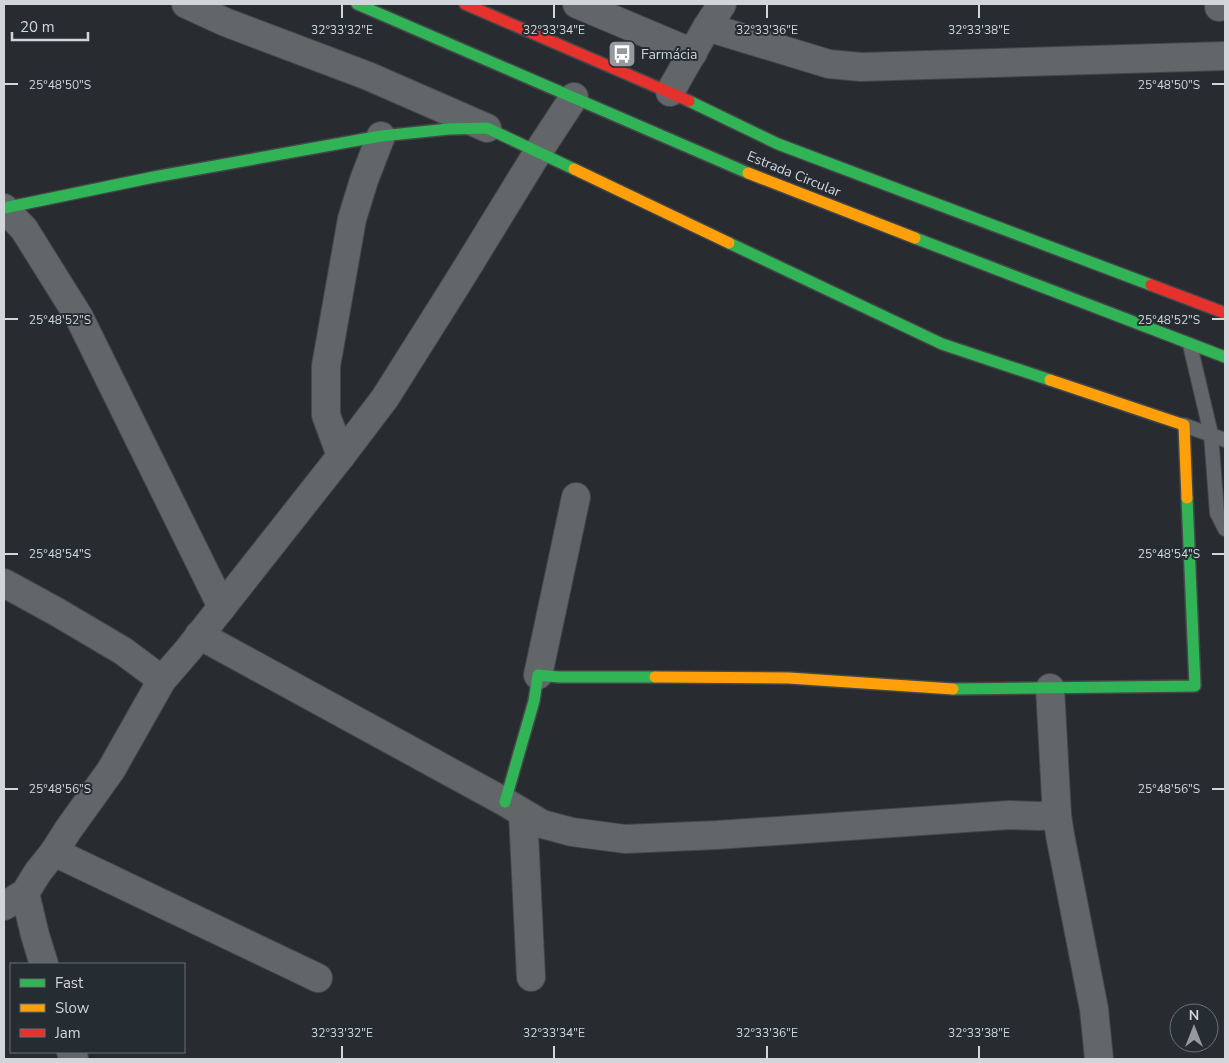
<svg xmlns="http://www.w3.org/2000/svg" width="1229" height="1063" font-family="'Nunito Sans',sans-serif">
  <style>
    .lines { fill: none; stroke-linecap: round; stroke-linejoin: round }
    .lane-casing { stroke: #44474a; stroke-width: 16 }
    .street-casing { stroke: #44474a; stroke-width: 30 }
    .fast-casing { stroke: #44474a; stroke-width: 14 }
    .slow-casing { stroke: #44474a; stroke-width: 14 }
    .jam-casing { stroke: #44474a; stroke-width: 14 }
    .lane { stroke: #636669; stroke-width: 14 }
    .street { stroke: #636669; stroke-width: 28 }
    .fast { stroke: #30b455; stroke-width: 11 }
    .slow { stroke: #ff9f0a; stroke-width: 11 }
    .jam { stroke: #e5322d; stroke-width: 11 }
    .ticks { fill: none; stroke: #d0d6d9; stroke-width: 2 }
    .labels { text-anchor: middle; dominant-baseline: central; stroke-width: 4; stroke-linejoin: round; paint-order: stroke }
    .poi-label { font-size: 14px; fill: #d0d6d9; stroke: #252d33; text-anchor: start }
    .street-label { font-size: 14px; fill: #d0d6d9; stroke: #252d33 }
    .ticks-label { font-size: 12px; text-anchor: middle; fill: #d0d6d9; stroke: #252d33; stroke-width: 4; stroke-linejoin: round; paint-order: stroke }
  </style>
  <rect width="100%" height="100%" fill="#282c30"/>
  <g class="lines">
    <defs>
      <g id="lane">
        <path d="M1190,345L1211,434L1217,513L1225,529"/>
        <path d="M1184,425L1225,440"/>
      </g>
      <g id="street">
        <path d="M186,4L225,22L368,76L487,128"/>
        <path d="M577,4L693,53"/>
        <path d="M1219,7L1220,4"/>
        <path d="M707,27L829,64L861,67L1225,56"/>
        <path d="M670,92L707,27L722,4"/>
        <path d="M4,208L24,229L79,317L222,607"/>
        <path d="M341,456L326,415V366L352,219L364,180L381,136"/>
        <path d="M4,583L57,612L123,651L162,680"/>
        <path d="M199,635L505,802L542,824L572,832L625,839L717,835L1009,815L1039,816L1057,815"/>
        <path d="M538,675L576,497"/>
        <path d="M1050,688L1057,815L1060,835L1094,1009L1099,1059"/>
        <path d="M523,813L531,977"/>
        <path d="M54,852L318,978"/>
        <path d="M25,893L35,935L44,964"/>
        <path d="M4,906L25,893L38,872L54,852L68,830L111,770L162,680L188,650L341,456L385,398L460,279L538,152L574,97"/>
        <path d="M71,1052L74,1059"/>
      </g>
      <g id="fast">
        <path d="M357,4L748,173"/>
        <path d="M689,101L778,144L1151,285"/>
        <path d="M4,208L154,177L381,136L449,129L487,128L574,169"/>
        <path d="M915,238L1225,357"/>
        <path d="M729,243L942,344L1050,380"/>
        <path d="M953,689L1195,686L1187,498"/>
        <path d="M505,802L534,701L538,675L559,677H655"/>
      </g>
      <g id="slow">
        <path d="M574,169L729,243"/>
        <path d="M748,173L915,238"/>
        <path d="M1050,380L1184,425L1187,498"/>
        <path d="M655,677L789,678L953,689"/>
      </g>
      <g id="jam">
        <path d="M465,4L689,101"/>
        <path d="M1151,285L1225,313"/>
      </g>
    </defs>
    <!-- lane casing -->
    <use href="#lane" class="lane-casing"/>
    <!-- street casing -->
    <use href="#street" class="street-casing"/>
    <!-- fast casing -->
    <use href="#fast" class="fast-casing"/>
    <!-- slow casing -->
    <use href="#slow" class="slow-casing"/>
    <!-- jam casing -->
    <use href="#jam" class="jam-casing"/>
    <!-- lane -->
    <use href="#lane" class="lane"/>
    <!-- street -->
    <use href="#street" class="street"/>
    <!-- fast -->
    <use href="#fast" class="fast"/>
    <!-- slow -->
    <use href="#slow" class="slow"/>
    <!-- jam -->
    <use href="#jam" class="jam"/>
  </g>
  <!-- ticks -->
  <path class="ticks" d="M342,5V18M554,5V18M767,5V18M979,5V18M5,84H18M1212,84H1224M5,319H18M1212,319H1224M5,554H18M1212,554H1224M5,789H18M1212,789H1224M342,1046V1058M554,1046V1058M767,1046V1058M979,1046V1058"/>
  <!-- icons -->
  <defs>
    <symbol id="bus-square" viewBox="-11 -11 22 22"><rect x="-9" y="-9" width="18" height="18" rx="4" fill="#959a9e" stroke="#252d33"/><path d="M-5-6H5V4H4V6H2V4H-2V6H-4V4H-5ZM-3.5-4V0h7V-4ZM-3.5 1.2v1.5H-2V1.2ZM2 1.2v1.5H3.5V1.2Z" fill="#fff"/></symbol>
  </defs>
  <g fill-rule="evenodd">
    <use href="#bus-square" x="606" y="38" width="32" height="32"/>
  </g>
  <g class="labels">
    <!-- poi labels -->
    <g class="poi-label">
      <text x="641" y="54">Farmácia</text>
    </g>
    <!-- street labels -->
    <g class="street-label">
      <text transform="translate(794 174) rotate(22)">Estrada Circular</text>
    </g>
  </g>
  <g class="ticks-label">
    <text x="342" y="34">32°33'32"E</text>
    <text x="554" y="34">32°33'34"E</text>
    <text x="767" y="34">32°33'36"E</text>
    <text x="979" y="34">32°33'38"E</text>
    <text x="60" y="89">25°48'50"S</text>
    <text x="1169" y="89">25°48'50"S</text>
    <text x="60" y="324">25°48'52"S</text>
    <text x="1169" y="324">25°48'52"S</text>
    <text x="60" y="558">25°48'54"S</text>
    <text x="1169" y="558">25°48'54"S</text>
    <text x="60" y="793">25°48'56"S</text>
    <text x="1169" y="793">25°48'56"S</text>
    <text x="342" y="1037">32°33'32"E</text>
    <text x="554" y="1037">32°33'34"E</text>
    <text x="767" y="1037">32°33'36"E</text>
    <text x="979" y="1037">32°33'38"E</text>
  </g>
  <!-- border -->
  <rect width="1229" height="1063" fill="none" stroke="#d0d6d9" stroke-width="10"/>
  <!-- legend -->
  <rect x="10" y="963" width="175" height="90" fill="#252d33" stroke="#697175"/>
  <rect x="20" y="979" width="25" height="8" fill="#30b455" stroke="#697175"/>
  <text x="55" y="988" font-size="15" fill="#d0d6d9">Fast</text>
  <rect x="20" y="1004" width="25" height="8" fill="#ff9f0a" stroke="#697175"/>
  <text x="55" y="1013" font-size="15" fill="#d0d6d9">Slow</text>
  <rect x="20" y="1029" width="25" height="8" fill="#e5322d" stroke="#697175"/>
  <text x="55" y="1038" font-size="15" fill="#d0d6d9">Jam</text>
  <!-- north arrow -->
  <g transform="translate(1194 1028)"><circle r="24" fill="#252d33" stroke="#697175"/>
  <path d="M0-4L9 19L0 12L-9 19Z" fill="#959a9e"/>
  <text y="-8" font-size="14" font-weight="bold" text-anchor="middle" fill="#d0d6d9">N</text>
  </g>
  <!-- scale -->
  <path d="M12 32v8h76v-8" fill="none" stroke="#d0d6d9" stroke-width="2.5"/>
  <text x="20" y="32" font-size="15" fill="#d0d6d9" stroke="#252d33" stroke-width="4" paint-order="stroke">20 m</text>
</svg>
